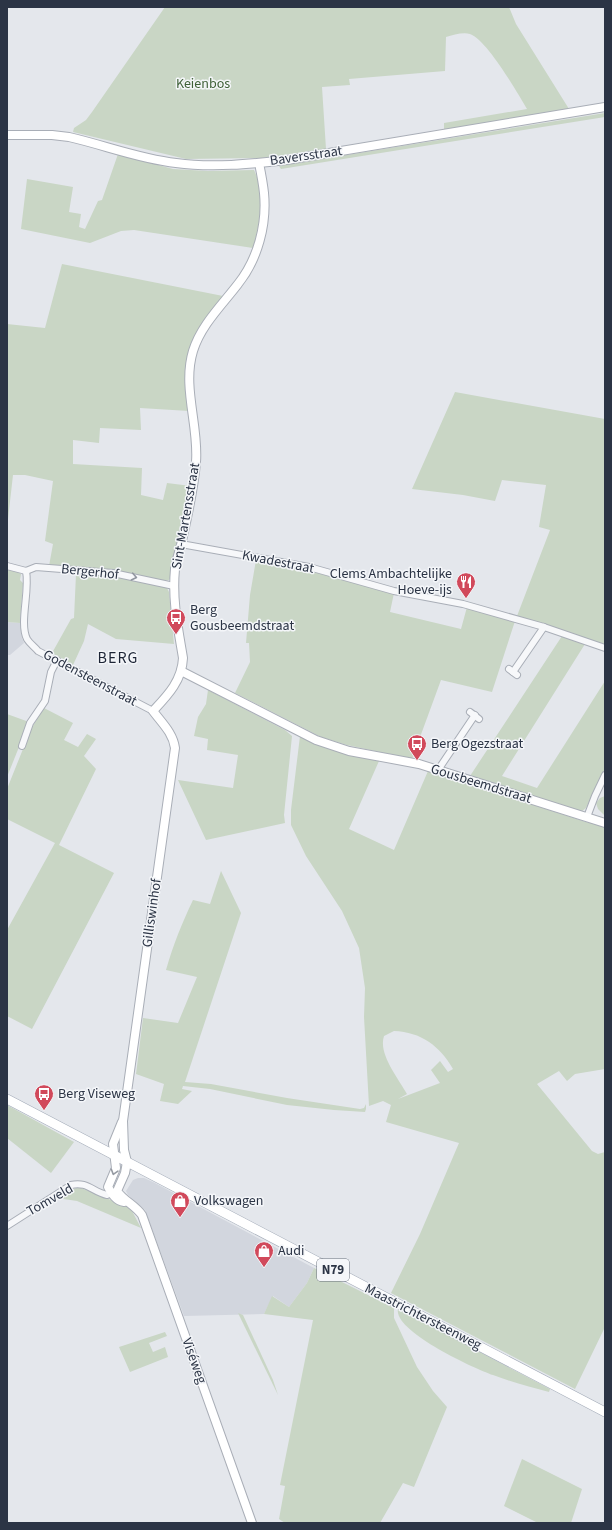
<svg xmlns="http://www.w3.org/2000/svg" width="612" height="1530" font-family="'Source Sans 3',sans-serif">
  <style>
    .built { fill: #d2d6de }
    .green { fill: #c9d6c5; fill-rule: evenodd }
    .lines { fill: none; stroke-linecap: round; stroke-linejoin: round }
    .street-casing { stroke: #a9aeb7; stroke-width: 8 }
    .secondary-casing { stroke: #a9aeb7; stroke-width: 10 }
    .primary-casing { stroke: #a3abb8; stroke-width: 10 }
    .street { stroke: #f7f8fa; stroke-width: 6 }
    .secondary { stroke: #fff; stroke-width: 8 }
    .primary { stroke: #fff; stroke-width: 9 }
    .oneway { stroke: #9196a0 }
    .oneway2 { stroke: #959aa2 }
    .labels { text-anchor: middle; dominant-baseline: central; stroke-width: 3; stroke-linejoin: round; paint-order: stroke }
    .shield { fill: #f4f6f9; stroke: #676e7b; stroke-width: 1 }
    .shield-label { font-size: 13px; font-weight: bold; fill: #2b3445 }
    .park-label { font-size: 14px; fill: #3f6138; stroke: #f4f6f9 }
    .street-label { font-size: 14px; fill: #2b3445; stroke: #f4f6f9 }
    .poi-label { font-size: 14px; fill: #2b3445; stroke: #f4f6f9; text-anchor: start }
    .quarter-label { font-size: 16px; letter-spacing: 1px; fill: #1d2536; stroke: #f4f6f9 }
  </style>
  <rect width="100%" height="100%" fill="#e4e7ec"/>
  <!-- built -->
  <g class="built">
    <path d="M7,622L20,623L22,638L24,643L10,655H7Z"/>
    <path d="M138,1178H144L153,1182L314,1268L307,1283L289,1307L273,1296L264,1314L184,1316L145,1210L128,1195L126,1191L133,1180Z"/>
  </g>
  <!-- green -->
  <g class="green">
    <path d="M165,7H509L516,24L569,109L444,130V123L527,109C517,92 487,40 470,34C463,32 453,35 446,37L445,71L349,79L350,85L322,87L326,149L262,158L186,159L73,132L74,128L86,120L92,112Z"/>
    <path d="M605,113V117L281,169L279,166Z"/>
    <path d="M118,154L173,169L208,171L254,170C266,195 260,223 253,248L134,230L121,231L90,243L21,229L27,179L73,187L69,212L81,214L79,227L85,229L98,201L102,200Z"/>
    <path d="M62,264L223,296C210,314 195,331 189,352C183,370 188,392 189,411L140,408L141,430L100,428L99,443L73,440V464L142,468L141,495L163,500L167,483L191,486L171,577L169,580C154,583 137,574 123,572C99,568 74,568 49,566L53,544L45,541L53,481L25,475H13L7,528V324L45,328Z"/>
    <path d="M455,392L605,419V645L517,616L550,530L539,527L546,485L502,480L495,501L463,495L412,489Z"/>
    <path d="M256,560L306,570L394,593L390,612L461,629L467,607L515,621L492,692L441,680L412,759L347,745L321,737L235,693L250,662L249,643H246L250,595Z"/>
    <path d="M7,569L16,571L21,574L20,580L23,583L20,623L7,622Z"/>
    <path d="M76,574L122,578L167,588L169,592L174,644L116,639L88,624L84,641L73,665L52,653L71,619L74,618Z"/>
    <path d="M562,636L585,644L502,776L537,788L605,681V770L586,808L581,812L470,776Z"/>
    <path d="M208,690L285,730L292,736L284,815L285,823L206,840L178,780L233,788L238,755L207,750L208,739L194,736L198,717L206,704Z"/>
    <path d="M44,708L73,723L64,740L78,747L87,734L96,739L84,756L96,769L59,845L114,873L32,1029L7,1016V930L55,843L7,819V789L31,729Z"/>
    <path d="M7,714L29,722L7,777Z"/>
    <path d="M300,736L329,749L351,755L379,761L349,829L394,850L428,771L586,822L605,826V1069L575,1074L567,1081L559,1071L537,1084L592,1151L598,1154L605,1152V1327L575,1389L391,1293L420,1234L459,1143L386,1122L391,1105L383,1101L369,1106L364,1017L365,988L359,948L342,911L306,856L291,825V810ZM394,1031C421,1032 440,1046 453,1069L448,1072L440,1061L431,1070L440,1083L398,1099L407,1094C398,1078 378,1054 384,1036Z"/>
    <path d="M605,796V816L598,809L596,803L600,798Z"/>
    <path d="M221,871L241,913L185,1082L211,1084L287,1098L360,1109L364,1108L366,1104V1109L365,1112L334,1110L287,1105L210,1089L183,1086L182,1089L192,1091L178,1104L160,1101L164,1084L136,1074L143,1018L178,1023L197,977L166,970C173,945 182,923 193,900L210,904Z"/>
    <path d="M7,1105L74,1142L51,1173L7,1138Z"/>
    <path d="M76,1188H81L126,1206L132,1211L141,1228L77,1201L57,1198Z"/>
    <path d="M314,1268L394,1308V1318L417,1367L433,1391L447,1407L414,1487L403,1483L380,1523H285L279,1519L285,1486L280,1485L313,1320L264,1314L272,1296L289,1307L307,1283Z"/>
    <path d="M398,1309L550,1389L549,1392C531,1387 511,1382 493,1375C475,1369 393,1331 398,1309Z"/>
    <path d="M238,1313L243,1315L273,1380L278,1395Z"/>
    <path d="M165,1332L167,1336L149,1343L153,1352L165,1347L168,1357L130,1372L119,1347Z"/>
    <path d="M522,1459L582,1489L571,1523H538L504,1506Z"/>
  </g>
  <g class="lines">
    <defs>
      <g id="street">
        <path d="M181,544L309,567L394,591L463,604L544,627L605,648"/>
        <path d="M7,566L26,571L36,567L113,573L174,586"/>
        <path d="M26,571C30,591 19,623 27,639C30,644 35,647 38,651L153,711"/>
        <path d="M509,669L517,675"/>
        <path d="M513,672L544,627"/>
        <path d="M470,712L479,719"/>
        <path d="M22,746L30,723L45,701L51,672L57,660"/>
        <path d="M438,770L475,715"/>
        <path d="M587,817L595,796L605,775"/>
        <path d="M7,1226L71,1185C87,1181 93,1192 107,1195L114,1192"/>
      </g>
      <g id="secondary">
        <path d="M7,135H52L69,137C104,145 140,159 176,163C212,168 251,164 287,160L605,107"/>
        <path d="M181,671L316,740L349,751L419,764L605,823"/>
        <path d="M122,1122L113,1144L116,1168L108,1187C112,1194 116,1201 124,1202"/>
        <path d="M252,1523L142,1215C135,1205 124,1201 117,1191L125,1173L127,1162L124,1150L123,1121L175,748C173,733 162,723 153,711C167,696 182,681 183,658C178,628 172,600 175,569C176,561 179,553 181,545C187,518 194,490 196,462C199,426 182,387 193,351C201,325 222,305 238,284C258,259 267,224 264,193C263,183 261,173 259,163"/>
      </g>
      <path id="primary" d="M7,1099L605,1412"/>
    </defs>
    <!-- street casing -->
    <use href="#street" class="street-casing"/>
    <!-- secondary casing -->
    <use href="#secondary" class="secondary-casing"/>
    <!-- primary casing -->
    <use href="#primary" class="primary-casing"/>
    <!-- street -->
    <use href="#street" class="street"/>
    <!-- secondary -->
    <use href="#secondary" class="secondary"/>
    <!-- primary -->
    <use href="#primary" class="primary"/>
  </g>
  <!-- one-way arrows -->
  <defs><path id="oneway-chevron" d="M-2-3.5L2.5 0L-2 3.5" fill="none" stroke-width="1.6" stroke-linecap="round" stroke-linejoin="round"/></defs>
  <use class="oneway" href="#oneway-chevron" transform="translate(134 577) rotate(12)"/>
  <use class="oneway2" href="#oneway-chevron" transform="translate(114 1172) rotate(107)"/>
  <!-- icons -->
  <defs>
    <symbol id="restaurant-pin" viewBox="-11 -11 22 30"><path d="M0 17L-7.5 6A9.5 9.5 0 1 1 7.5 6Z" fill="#d1495b" stroke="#f4f6f9"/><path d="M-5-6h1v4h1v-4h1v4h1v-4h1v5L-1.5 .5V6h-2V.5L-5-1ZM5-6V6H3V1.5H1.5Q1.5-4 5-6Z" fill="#fff"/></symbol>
    <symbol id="bus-pin" viewBox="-11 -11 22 30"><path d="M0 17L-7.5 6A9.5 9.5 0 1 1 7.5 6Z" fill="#d1495b" stroke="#f4f6f9"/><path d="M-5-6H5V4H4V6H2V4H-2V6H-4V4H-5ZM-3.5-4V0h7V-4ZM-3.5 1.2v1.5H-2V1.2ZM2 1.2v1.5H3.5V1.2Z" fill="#fff"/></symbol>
    <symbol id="shop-pin" viewBox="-11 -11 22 30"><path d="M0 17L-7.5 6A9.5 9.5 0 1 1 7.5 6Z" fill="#d1495b" stroke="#f4f6f9"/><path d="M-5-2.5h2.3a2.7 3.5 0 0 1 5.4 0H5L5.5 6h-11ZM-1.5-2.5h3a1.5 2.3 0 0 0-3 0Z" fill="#fff"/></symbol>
  </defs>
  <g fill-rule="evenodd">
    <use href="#restaurant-pin" x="455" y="571" width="22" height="30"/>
    <use href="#bus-pin" x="165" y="607" width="22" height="30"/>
    <use href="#bus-pin" x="406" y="733" width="22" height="30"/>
    <use href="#bus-pin" x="33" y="1083" width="22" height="30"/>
    <use href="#shop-pin" x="169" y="1190" width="22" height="30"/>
    <use href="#shop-pin" x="253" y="1240" width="22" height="30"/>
  </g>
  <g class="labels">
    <!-- shield labels -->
    <rect class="shield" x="317" y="1259" width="32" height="22" rx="3"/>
    <g class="shield-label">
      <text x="333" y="1270">N79</text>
    </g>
    <!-- park labels -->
    <g class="park-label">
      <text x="203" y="84">Keienbos</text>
    </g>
    <!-- street labels -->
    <g class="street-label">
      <text transform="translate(306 156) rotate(-8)">Baversstraat</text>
      <text transform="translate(186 516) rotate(-80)">Sint-Martensstraat</text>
      <text transform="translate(278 562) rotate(11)">Kwadestraat</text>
      <text transform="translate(90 572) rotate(6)">Bergerhof</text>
      <text transform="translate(90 678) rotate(28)">Godensteenstraat</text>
      <text transform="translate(481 784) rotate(17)">Gousbeemdstraat</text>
      <text transform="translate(152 913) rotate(-82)">Gilliswinhof</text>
      <text transform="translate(50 1200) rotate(-30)">Tomveld</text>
      <text transform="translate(423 1317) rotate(27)">Maastrichtersteenweg</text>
      <text transform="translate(194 1361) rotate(70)">Viséweg</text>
    </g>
    <!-- poi labels -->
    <g class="poi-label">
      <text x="452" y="574" text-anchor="end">Clems Ambachtelijke<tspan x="452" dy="16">Hoeve-ijs</tspan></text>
      <text x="190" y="610">Berg<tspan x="190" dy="16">Gousbeemdstraat</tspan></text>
      <text x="431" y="744">Berg Ogezstraat</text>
      <text x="58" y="1094">Berg Viseweg</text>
      <text x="194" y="1201">Volkswagen</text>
      <text x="278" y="1251">Audi</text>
    </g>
    <!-- quarter labels -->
    <g class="quarter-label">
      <text x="118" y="658">BERG</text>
    </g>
  </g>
  <!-- border -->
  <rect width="612" height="1530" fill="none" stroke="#2b3445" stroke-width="16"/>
</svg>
